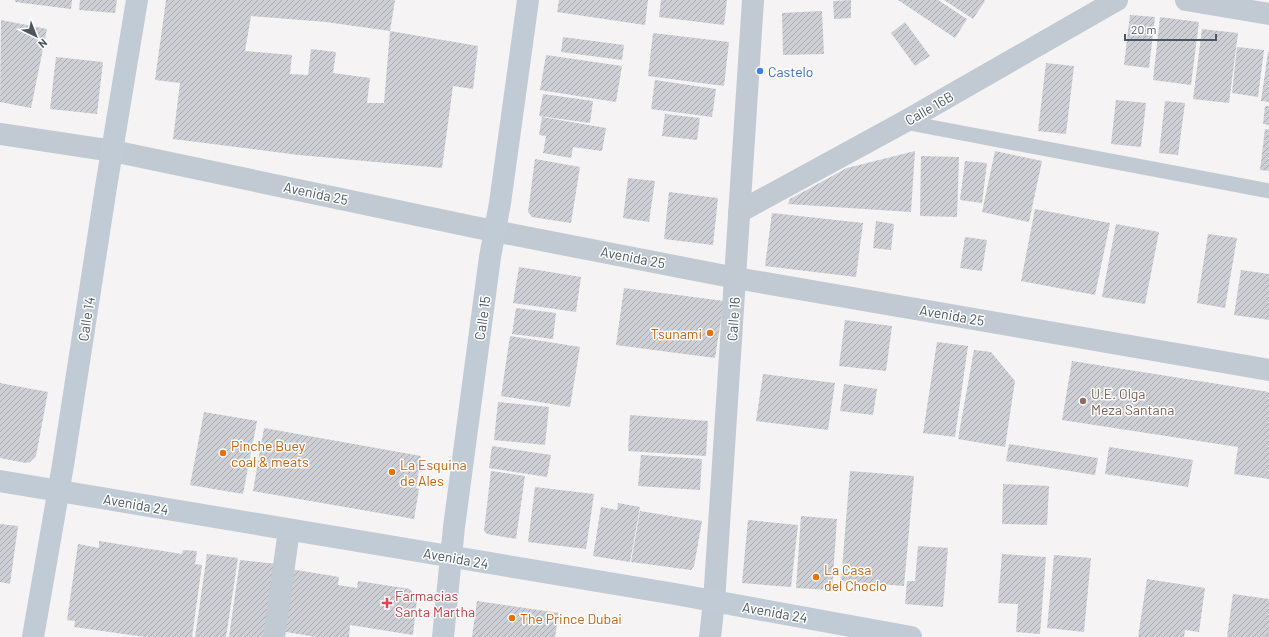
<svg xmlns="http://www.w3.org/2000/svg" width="1269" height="637" font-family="Barlow,sans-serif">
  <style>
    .building { fill: url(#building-hatch) }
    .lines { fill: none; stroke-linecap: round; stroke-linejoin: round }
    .lane { stroke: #c1cad2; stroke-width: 15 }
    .street { stroke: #c1cad2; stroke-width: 22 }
    .secondary { stroke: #c1cbd6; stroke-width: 22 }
    .shop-dot { fill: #3f7fe0; stroke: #fff; stroke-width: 1.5 }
    .food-dot { fill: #e8710a; stroke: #fff; stroke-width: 1.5 }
    .education-dot { fill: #8d6e63; stroke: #fff; stroke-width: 1.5 }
    .health-dot { fill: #e0444e; stroke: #fff; stroke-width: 1.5 }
    .labels { text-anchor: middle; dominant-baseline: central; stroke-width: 3; stroke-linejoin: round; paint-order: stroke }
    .shop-label { font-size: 14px; fill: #366cbe; stroke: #fff; text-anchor: start }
    .street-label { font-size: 14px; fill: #4a5661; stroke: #fff }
    .food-label { font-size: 14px; fill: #c56008; stroke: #fff; text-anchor: start }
    .education-label { font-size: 14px; fill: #785e54; stroke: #fff; text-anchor: start }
    .health-label { font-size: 14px; fill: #be3a42; stroke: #fff; text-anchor: start }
  </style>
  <defs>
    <pattern id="building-hatch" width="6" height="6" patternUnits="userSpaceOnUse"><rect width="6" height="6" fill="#cdcfd5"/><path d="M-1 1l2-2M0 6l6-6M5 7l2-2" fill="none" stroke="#a8abb0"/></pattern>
  </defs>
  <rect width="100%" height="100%" fill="#f5f3f3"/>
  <!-- building -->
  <g class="building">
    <path d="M15,0H72L71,9L15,2Z"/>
    <path d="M80,0H117L115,13L79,10Z"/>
    <path d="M166,0H395L390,31L326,22L251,16L245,51L292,55L290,74L308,75L311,49L336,52L333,73L370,78L367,103H384L390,31L478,46L473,89L453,86L442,168L299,155L173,139L180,83L155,80Z"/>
    <path d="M559,0H648L645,25L557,12Z"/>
    <path d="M661,0H727L724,25L659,17Z"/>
    <path d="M851,0V18L834,19L833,1Z"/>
    <path d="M898,0H938L967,19L955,38Z"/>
    <path d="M944,0H984L985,1L973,19Z"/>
    <path d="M822,11L824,54L783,55L782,13Z"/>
    <path d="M1130,15L1155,17L1149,68L1124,65Z"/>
    <path d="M1160,17L1199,22L1191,85L1153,80Z"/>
    <path d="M1,20L47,29L31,108L0,102Z"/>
    <path d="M905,22L930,56L915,66L891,33Z"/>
    <path d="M1202,29L1238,33L1229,103L1193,99Z"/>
    <path d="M653,33L729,42L724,86L648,76Z"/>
    <path d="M563,37L624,45L622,60L561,52Z"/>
    <path d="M1237,47L1264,50L1258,97L1232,93Z"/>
    <path d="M1268,52H1269V102L1261,101Z"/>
    <path d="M546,55L622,66L616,102L540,90Z"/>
    <path d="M56,57L103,62L97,114L50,109Z"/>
    <path d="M1046,63L1074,66L1066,134L1038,131Z"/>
    <path d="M655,80L716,89L712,117L651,109Z"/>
    <path d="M543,94L593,101L590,123L539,116Z"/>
    <path d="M1116,100L1146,103L1141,147L1111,144Z"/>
    <path d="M1165,101L1185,103L1178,155L1159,153Z"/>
    <path d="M1265,106H1269V125L1263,124Z"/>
    <path d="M665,114L700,118L697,140L662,136Z"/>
    <path d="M542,117L606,128L602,151L573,147L571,158L543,153L546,136L539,135Z"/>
    <path d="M1265,129L1269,130V171L1260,170Z"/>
    <path d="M915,151L911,212L788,204L790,199L847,168Z"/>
    <path d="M995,151L1042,161L1029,222L982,212Z"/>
    <path d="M921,156L959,157L957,217L920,216Z"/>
    <path d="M535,159L580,167L571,223L532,217L528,212Z"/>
    <path d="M965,161L987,163L982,203L960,200Z"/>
    <path d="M628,178L655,181L649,222L623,218Z"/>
    <path d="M669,192L718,198L713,245L664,239Z"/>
    <path d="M1035,209L1110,223L1095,295L1021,281Z"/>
    <path d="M772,213L863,223L856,277L765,266Z"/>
    <path d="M876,221L894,224L891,250L873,248Z"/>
    <path d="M1116,224L1159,232L1145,304L1102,297Z"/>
    <path d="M1208,234L1237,238L1225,308L1197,303Z"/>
    <path d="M965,237L987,240L982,271L960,268Z"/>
    <path d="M519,267L581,277L576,312L513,303Z"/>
    <path d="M1241,270L1269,274V320L1234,315Z"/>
    <path d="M624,288L724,301L715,358L616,345Z"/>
    <path d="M516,308L556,313L553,339L512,334Z"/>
    <path d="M845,320L892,326L886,371L839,366Z"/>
    <path d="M510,336L580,347L570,407L501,396Z"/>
    <path d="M937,342L968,346L955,437L923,433Z"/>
    <path d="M974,350L991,352L1015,381L1005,447L958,439Z"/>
    <path d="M1072,361L1269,392V479L1234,474L1238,447L1062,420Z"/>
    <path d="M763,374L835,383L828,430L756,421Z"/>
    <path d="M0,383L48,392L36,456L30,462L26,463L0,458Z"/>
    <path d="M844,384L877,389L873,415L840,411Z"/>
    <path d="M498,402L549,407L545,445L494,440Z"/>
    <path d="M204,412L257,421L243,494L190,485Z"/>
    <path d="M630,415L708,421L706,456L628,451Z"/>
    <path d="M264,428L421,456L416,488L419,489L414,519L253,491Z"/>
    <path d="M1009,444L1098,458L1095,475L1006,461Z"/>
    <path d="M492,446L551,455L547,477L489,468Z"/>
    <path d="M1109,447L1193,460L1188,487L1105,474Z"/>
    <path d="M641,455L702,459L700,490L638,486Z"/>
    <path d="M491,471L525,476L516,539L487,534L484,531Z"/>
    <path d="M850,471L914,476L904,586L841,581Z"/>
    <path d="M1003,484L1049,486L1047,525L1002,524Z"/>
    <path d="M535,487L594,494L586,549L528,542Z"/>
    <path d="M618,503L640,507L630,562L593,556L601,507L617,510Z"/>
    <path d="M640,511L702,521L694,566L691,570L631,562Z"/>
    <path d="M801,516L837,519L832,590L796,588Z"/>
    <path d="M748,520L798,525L791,587L742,583Z"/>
    <path d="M0,524L18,526L10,584L0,582Z"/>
    <path d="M99,541L182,554L183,550L197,551L195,564L202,565L192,637H145L74,627L75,621L67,620L78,544L99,548Z"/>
    <path d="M918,546L948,548L943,607L905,604L907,581H915Z"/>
    <path d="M207,554L238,558L226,637H195Z"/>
    <path d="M1002,554L1046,557L1040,634L1016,632L1018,604L998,603Z"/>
    <path d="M1054,555L1091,558L1084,632L1047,628Z"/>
    <path d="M240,560L277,564L268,637H229Z"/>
    <path d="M290,569L339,577L338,585L357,588L358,581L410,589L417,599L413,635L350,625L349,637H316L280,631Z"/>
    <path d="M1147,579L1205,588L1199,632L1185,630L1184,637H1138Z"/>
    <path d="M1233,594L1269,599V637H1227Z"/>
    <path d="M477,601L559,613L555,637H472Z"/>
  </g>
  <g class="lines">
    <!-- lane -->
    <path class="lane" d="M904,122L1269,191"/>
    <!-- street -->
    <g class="street">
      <path d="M1186,0L1269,14"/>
      <path d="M0,134L113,151L474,227L736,278L1269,370"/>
      <path d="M739,212L904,122L1117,0"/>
      <path d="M274,637L289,530"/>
      <path d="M710,637L714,602L753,0"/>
    </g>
    <!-- secondary -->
    <g class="secondary">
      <path d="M0,481L675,594L911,637"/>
      <path d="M33,637L63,465L106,187L137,0"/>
      <path d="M443,637L454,527L490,257L500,203L528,0"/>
    </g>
  </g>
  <!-- markers -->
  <circle class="shop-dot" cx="760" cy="71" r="4"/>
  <g class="food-dot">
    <circle cx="710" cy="333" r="4"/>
    <circle cx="223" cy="453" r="4"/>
    <circle cx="392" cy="472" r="4"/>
    <circle cx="816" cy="577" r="4"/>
    <circle cx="512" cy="618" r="4"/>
  </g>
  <circle class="education-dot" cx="1083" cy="401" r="4"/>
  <path class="health-dot" d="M385 597h4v4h4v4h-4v4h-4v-4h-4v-4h4z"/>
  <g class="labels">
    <!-- shop labels -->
    <g class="shop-label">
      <text x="768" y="71">Castelo</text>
    </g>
    <!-- street labels -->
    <g class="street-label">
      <text transform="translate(929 108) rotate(-30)">Calle 16B</text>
      <text transform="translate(316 193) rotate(12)">Avenida 25</text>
      <text transform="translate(633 257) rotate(11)">Avenida 25</text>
      <text transform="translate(952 315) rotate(10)">Avenida 25</text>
      <text transform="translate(482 318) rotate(-82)">Calle 15</text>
      <text transform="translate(86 319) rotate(-81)">Calle 14</text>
      <text transform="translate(733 319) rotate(-86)">Calle 16</text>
      <text transform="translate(136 504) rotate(10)">Avenida 24</text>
      <text transform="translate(456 558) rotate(10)">Avenida 24</text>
      <text transform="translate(775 612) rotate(10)">Avenida 24</text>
    </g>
    <!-- food labels -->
    <g class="food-label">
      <text x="702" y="333" text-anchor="end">Tsunami</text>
      <text x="231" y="445">Pinche Buey<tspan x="231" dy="16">coal &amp; meats</tspan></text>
      <text x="400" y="464">La Esquina<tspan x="400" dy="16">de Ales</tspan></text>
      <text x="824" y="569">La Casa<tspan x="824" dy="16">del Choclo</tspan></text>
      <text x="520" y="618">The Prince Dubai</text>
    </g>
    <!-- education labels -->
    <g class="education-label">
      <text x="1091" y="393">U.E. Olga<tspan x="1091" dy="16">Meza Santana</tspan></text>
    </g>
    <!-- health labels -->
    <g class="health-label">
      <text x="395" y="595">Farmacias<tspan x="395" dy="16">Santa Martha</tspan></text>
    </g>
  </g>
  <!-- north arrow -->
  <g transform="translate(36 36) rotate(137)" stroke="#ffffff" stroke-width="3" paint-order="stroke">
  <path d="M0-3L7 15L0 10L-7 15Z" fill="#4a5661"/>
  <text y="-6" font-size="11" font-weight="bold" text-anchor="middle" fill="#4a5661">N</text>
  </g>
  <!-- scale -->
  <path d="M1125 34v6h91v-6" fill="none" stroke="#4a5661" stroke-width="2"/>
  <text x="1131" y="34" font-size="12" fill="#4a5661" stroke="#ffffff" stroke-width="3" paint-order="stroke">20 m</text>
</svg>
